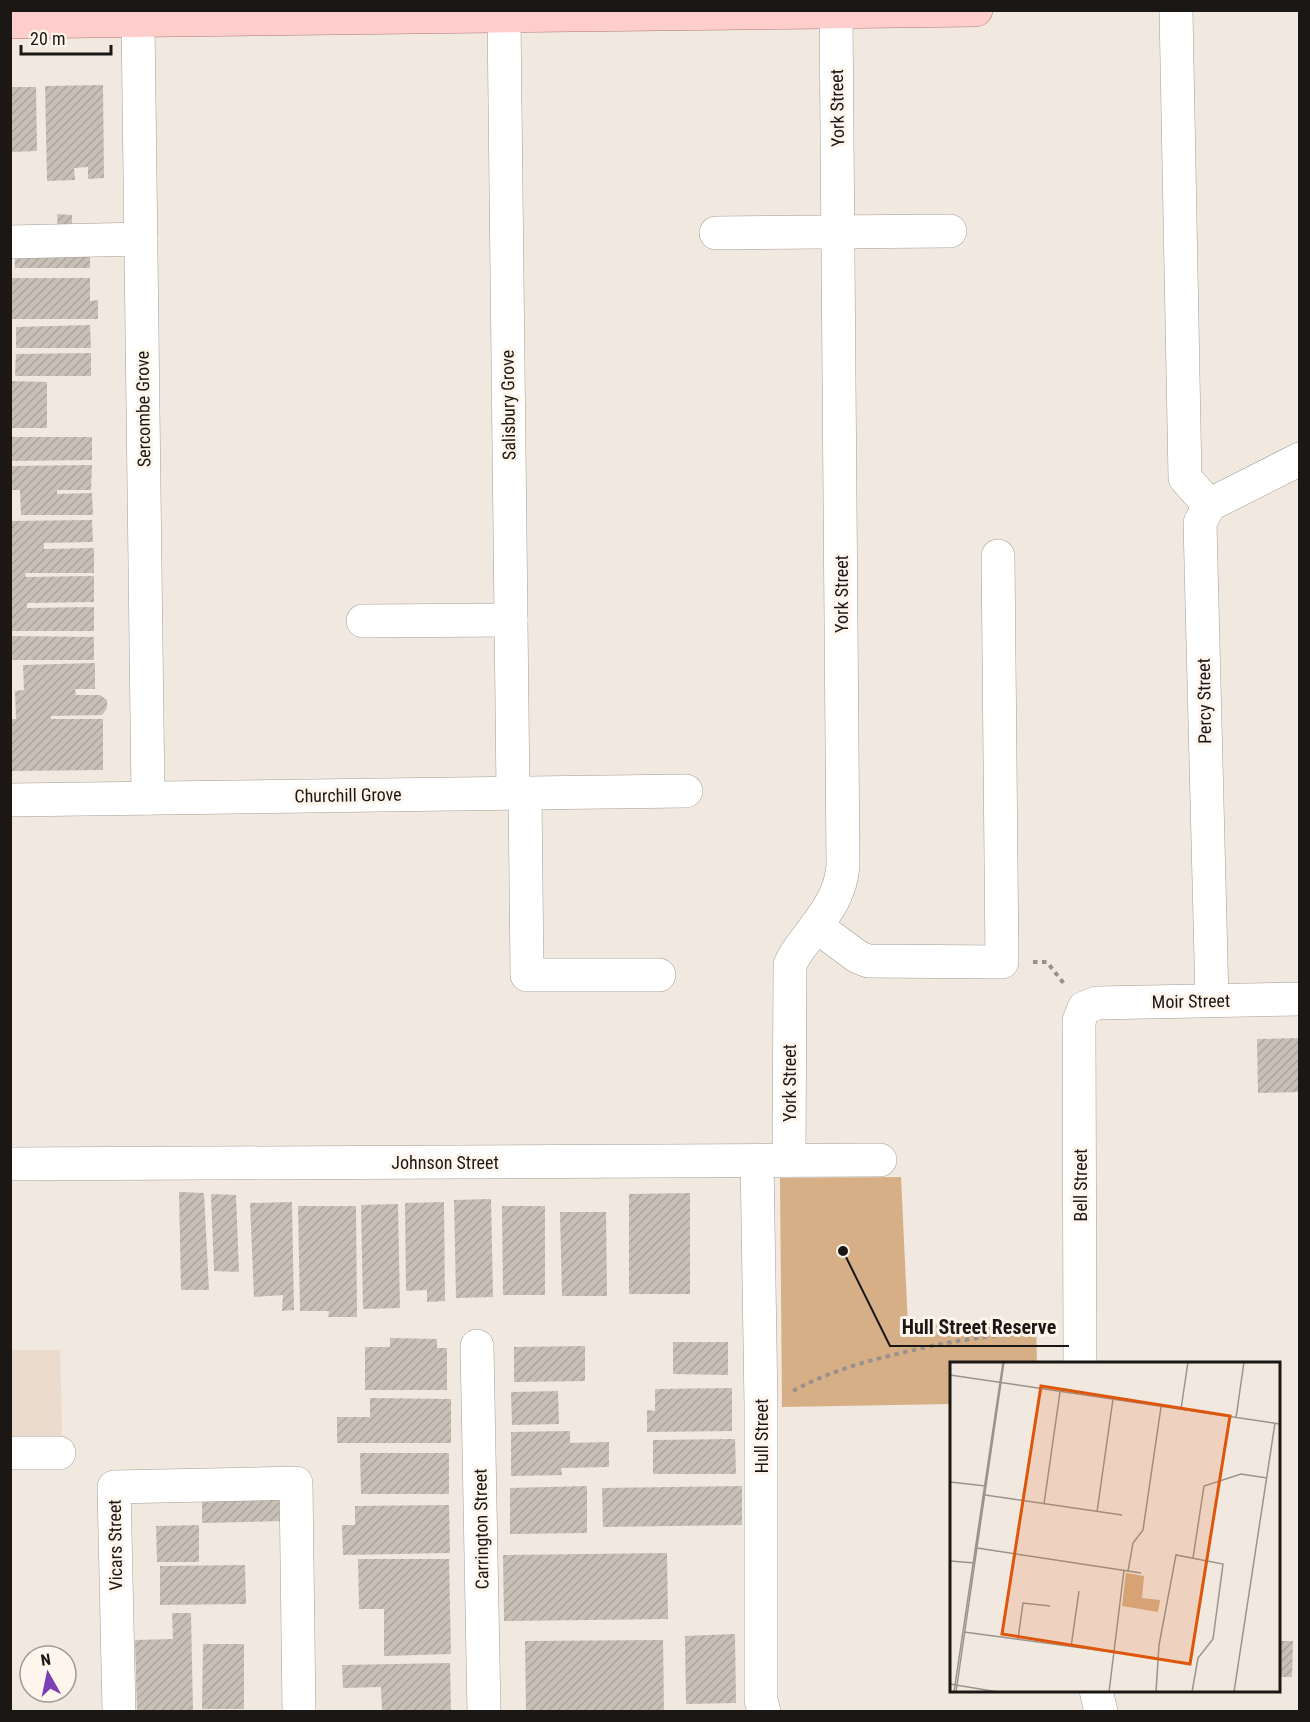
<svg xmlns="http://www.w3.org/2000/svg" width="1310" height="1722" font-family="'Roboto Condensed',sans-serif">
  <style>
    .built { fill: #eadbcd }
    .green { fill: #d6af87 }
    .building { fill: url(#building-hatch) }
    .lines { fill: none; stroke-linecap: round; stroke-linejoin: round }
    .minor-casing { stroke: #a59d95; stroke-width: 34 }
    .major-casing { stroke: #ae7876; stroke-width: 34 }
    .path { stroke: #99928c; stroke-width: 4; stroke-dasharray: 4.5 4.5; stroke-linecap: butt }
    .minor { stroke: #fff; stroke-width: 33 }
    .major { stroke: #fececd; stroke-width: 33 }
    .labels { text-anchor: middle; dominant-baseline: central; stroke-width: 6; stroke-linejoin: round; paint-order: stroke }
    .street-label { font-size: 18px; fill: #1a1714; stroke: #fef5ec }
    .inset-road { fill: none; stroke: #9b948e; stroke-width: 1.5 }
    .view { fill: #de560c; fill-opacity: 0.15; stroke: #de560c; stroke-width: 3 }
    .inset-edge { fill: none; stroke: #1a1714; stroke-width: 3 }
    .leader { fill: none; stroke: #1a1714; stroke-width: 2 }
    .callout-dot { fill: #1a1714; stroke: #fef5ec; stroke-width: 2 }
    .callout-label { font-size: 20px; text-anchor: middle; font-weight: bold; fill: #1a1714; stroke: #fef5ec; stroke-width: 6; stroke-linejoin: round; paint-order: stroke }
  </style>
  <defs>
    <pattern id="building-hatch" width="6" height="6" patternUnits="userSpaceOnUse" patternTransform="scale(1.5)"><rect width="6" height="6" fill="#c8c0b7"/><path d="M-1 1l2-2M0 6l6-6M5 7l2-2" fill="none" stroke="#aba49c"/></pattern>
  </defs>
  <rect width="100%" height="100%" fill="#f1e8df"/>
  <!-- built -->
  <path class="built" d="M10,1350H60L63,1462L11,1463Z"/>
  <!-- green -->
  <path class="green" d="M901,1177L908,1326L1036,1323L1037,1363L952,1364L951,1404L782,1407L780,1178Z"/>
  <!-- building -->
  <g class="building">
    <path d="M103,85L104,178L88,179V167L74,168L75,180L47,181L45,86Z"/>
    <path d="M10,87H36L37,151L10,152Z"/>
    <path d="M57,214L72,215V232L58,233Z"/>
    <rect x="15" y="245" width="75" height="23"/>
    <path d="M10,278H90V301L98,300V319H10Z"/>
    <path d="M90,325L91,348H16V327Z"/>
    <path d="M91,353V376H15L16,354Z"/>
    <path d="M10,381L47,382V428H10Z"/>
    <path d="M10,437H92V460L10,461Z"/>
    <path d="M92,465L91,490H57V494L92,493L93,515H21L20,490H10V466Z"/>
    <path d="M92,520L93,542L44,543V549L94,548V573H25L26,577L94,576V602L27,603V608L94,607V631H10V521Z"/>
    <path d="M10,636L94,637V660H10Z"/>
    <path d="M95,663V689H75L76,695H100L107,700V708L102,715L51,716V719H103V770L10,771L11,719H16L15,691L24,690L23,665Z"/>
    <path d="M1300,1038V1092L1258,1093L1257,1039Z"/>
    <path d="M179,1192L204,1193L209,1290H181Z"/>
    <path d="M690,1193V1294H629V1194Z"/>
    <path d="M211,1194L236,1195L239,1272L214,1271Z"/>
    <path d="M491,1199L493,1297L456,1298L454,1200Z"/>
    <path d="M292,1202L294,1310L282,1311L283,1295L254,1297L250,1203Z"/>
    <path d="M444,1202L445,1301L427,1302V1290L406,1291L405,1203Z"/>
    <path d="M398,1204L400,1308L363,1309L361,1205Z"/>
    <path d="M298,1206H356L357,1317H328L329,1311H300Z"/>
    <path d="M502,1206H545V1295H503Z"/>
    <path d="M560,1212H606L607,1296H562Z"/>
    <path d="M390,1338L437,1339V1348H447V1390H365V1347H390Z"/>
    <path d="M673,1342H728V1375L673,1374Z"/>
    <path d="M585,1346V1381L514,1382V1347Z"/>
    <path d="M732,1388V1431L647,1432V1410L655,1411V1389Z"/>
    <path d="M558,1391L559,1424L512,1425L511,1392Z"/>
    <path d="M370,1398L451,1399V1443H337V1417H370Z"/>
    <path d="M570,1431V1443L609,1442V1467L561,1468L562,1475L511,1476V1432Z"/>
    <path d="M735,1439L736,1474H653V1440Z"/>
    <path d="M360,1453H449V1494H361Z"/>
    <path d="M587,1486V1533L510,1534V1488Z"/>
    <path d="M742,1486V1525L603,1527L602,1488Z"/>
    <path d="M280,1494L281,1521L202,1523V1496Z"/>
    <path d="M449,1505L450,1553L343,1555L342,1525H355V1506Z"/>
    <path d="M199,1525V1562H157L156,1526Z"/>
    <path d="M667,1553L668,1619L504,1621L503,1555Z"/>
    <path d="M358,1559H449L451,1654L384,1656V1609H359Z"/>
    <path d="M245,1565L246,1604L160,1605V1566Z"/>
    <path d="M172,1613H191L193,1711L137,1712L135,1640L173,1639Z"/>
    <path d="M735,1634L736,1703L686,1704L685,1636Z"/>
    <path d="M663,1640L664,1712H526L525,1641Z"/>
    <path d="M1278,1641H1293L1292,1677H1278Z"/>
    <path d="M203,1644H244V1709H202Z"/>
    <path d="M450,1663L451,1712H382L381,1687L343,1688L342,1665Z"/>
  </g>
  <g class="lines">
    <defs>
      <g id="minor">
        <path d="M1176,10L1185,478L1209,505"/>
        <path d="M504,16L513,793"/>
        <path d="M138,20L148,798"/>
        <path d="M716,233L950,231"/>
        <path d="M10,242L141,239"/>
        <path d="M363,621L511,620"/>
        <path d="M525,793L527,975H659"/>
        <path d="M10,800L686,791"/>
        <path d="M816,926L858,957L868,961L1002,962L998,556"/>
        <path d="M1212,1000L1200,523L1209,505L1300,459"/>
        <path d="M789,1160L790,965C794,954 801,946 808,937C825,914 841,895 843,865L836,12"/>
        <path d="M757,1161L761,1405V1700L764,1712"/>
        <path d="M10,1164L880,1160"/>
        <path d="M477,1346L484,1712"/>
        <path d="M1080,1364L1079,1021L1084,1008L1097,1003L1300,999"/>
        <path d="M10,1453H59"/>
        <path d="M1096,1690L1101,1712"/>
        <path d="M119,1712L114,1487L296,1483L299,1712"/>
      </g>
      <path id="major" d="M10,22L976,10"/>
    </defs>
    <!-- minor casing -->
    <use href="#minor" class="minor-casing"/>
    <!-- major casing -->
    <use href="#major" class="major-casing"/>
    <!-- path -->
    <g class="path">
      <path d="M1033,962H1047L1065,985"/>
      <path d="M793,1391C824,1374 858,1363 893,1355C944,1342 996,1333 1049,1333"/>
    </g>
    <!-- minor -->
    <use href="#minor" class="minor"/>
    <!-- major -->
    <use href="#major" class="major"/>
  </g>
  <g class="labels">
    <!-- street labels -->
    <g class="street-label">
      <text transform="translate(837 108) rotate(-91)">York Street</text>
      <text transform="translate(508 405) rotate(-91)">Salisbury Grove</text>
      <text transform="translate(143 409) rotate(-91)">Sercombe Grove</text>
      <text transform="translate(841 594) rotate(-90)">York Street</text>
      <text transform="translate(1204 701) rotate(-91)">Percy Street</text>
      <text transform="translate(348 795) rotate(-1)">Churchill Grove</text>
      <text transform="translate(1191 1001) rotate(-1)">Moir Street</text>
      <text transform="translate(789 1083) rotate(-90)">York Street</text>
      <text x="445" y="1162">Johnson Street</text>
      <text transform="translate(1080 1185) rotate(-90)">Bell Street</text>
      <text transform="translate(761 1436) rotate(-90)">Hull Street</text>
      <text transform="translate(481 1529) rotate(-91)">Carrington Street</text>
      <text transform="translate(115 1545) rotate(-91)">Vicars Street</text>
    </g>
  </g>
  <!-- overview -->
  <g transform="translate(950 1362)">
    <rect width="330" height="330" fill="#f1e8df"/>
    <path d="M176,211L194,214L192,236L210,238L208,250L172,244Z" fill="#d6af87"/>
    <path class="inset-road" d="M0,13L330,62M231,47L238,0M286,56L294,0M0,120L36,124M35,133L172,153M94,142L110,30M147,150L163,37M27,186L191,211M243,196L254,124L291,112L317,116M0,199L25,201M178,209L183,181L193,168L211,45M14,270L162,290M68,277L73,241L100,244M121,285L129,229M0,322L48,330M4,330L53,0M6,330L54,0M159,330L174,208M206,330L209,283L226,193L273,202L263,277L248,296L242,330M284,330L325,61"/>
    <path class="view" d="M91,24L280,54L240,302L52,272Z"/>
    <rect width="330" height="330" class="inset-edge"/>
  </g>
  <!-- callouts -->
  <path class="leader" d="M843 1251L890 1346H1069"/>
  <circle class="callout-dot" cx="843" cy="1251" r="6"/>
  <g class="callout-label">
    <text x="979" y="1334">Hull Street Reserve</text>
  </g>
  <!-- border -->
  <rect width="1310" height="1722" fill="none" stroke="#1a1714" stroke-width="24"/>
  <!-- north arrow -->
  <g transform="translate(48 1674) rotate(351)"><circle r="28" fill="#fef5ec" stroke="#a39c96" stroke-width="1.5"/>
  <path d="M0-4.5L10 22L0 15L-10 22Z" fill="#7a41b7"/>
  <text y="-9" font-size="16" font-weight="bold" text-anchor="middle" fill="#1a1714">N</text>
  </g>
  <!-- scale -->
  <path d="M21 45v9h90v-9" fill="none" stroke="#1a1714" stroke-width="3"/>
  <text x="30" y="45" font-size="18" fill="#1a1714" stroke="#fef5ec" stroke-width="4.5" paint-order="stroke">20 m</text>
</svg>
